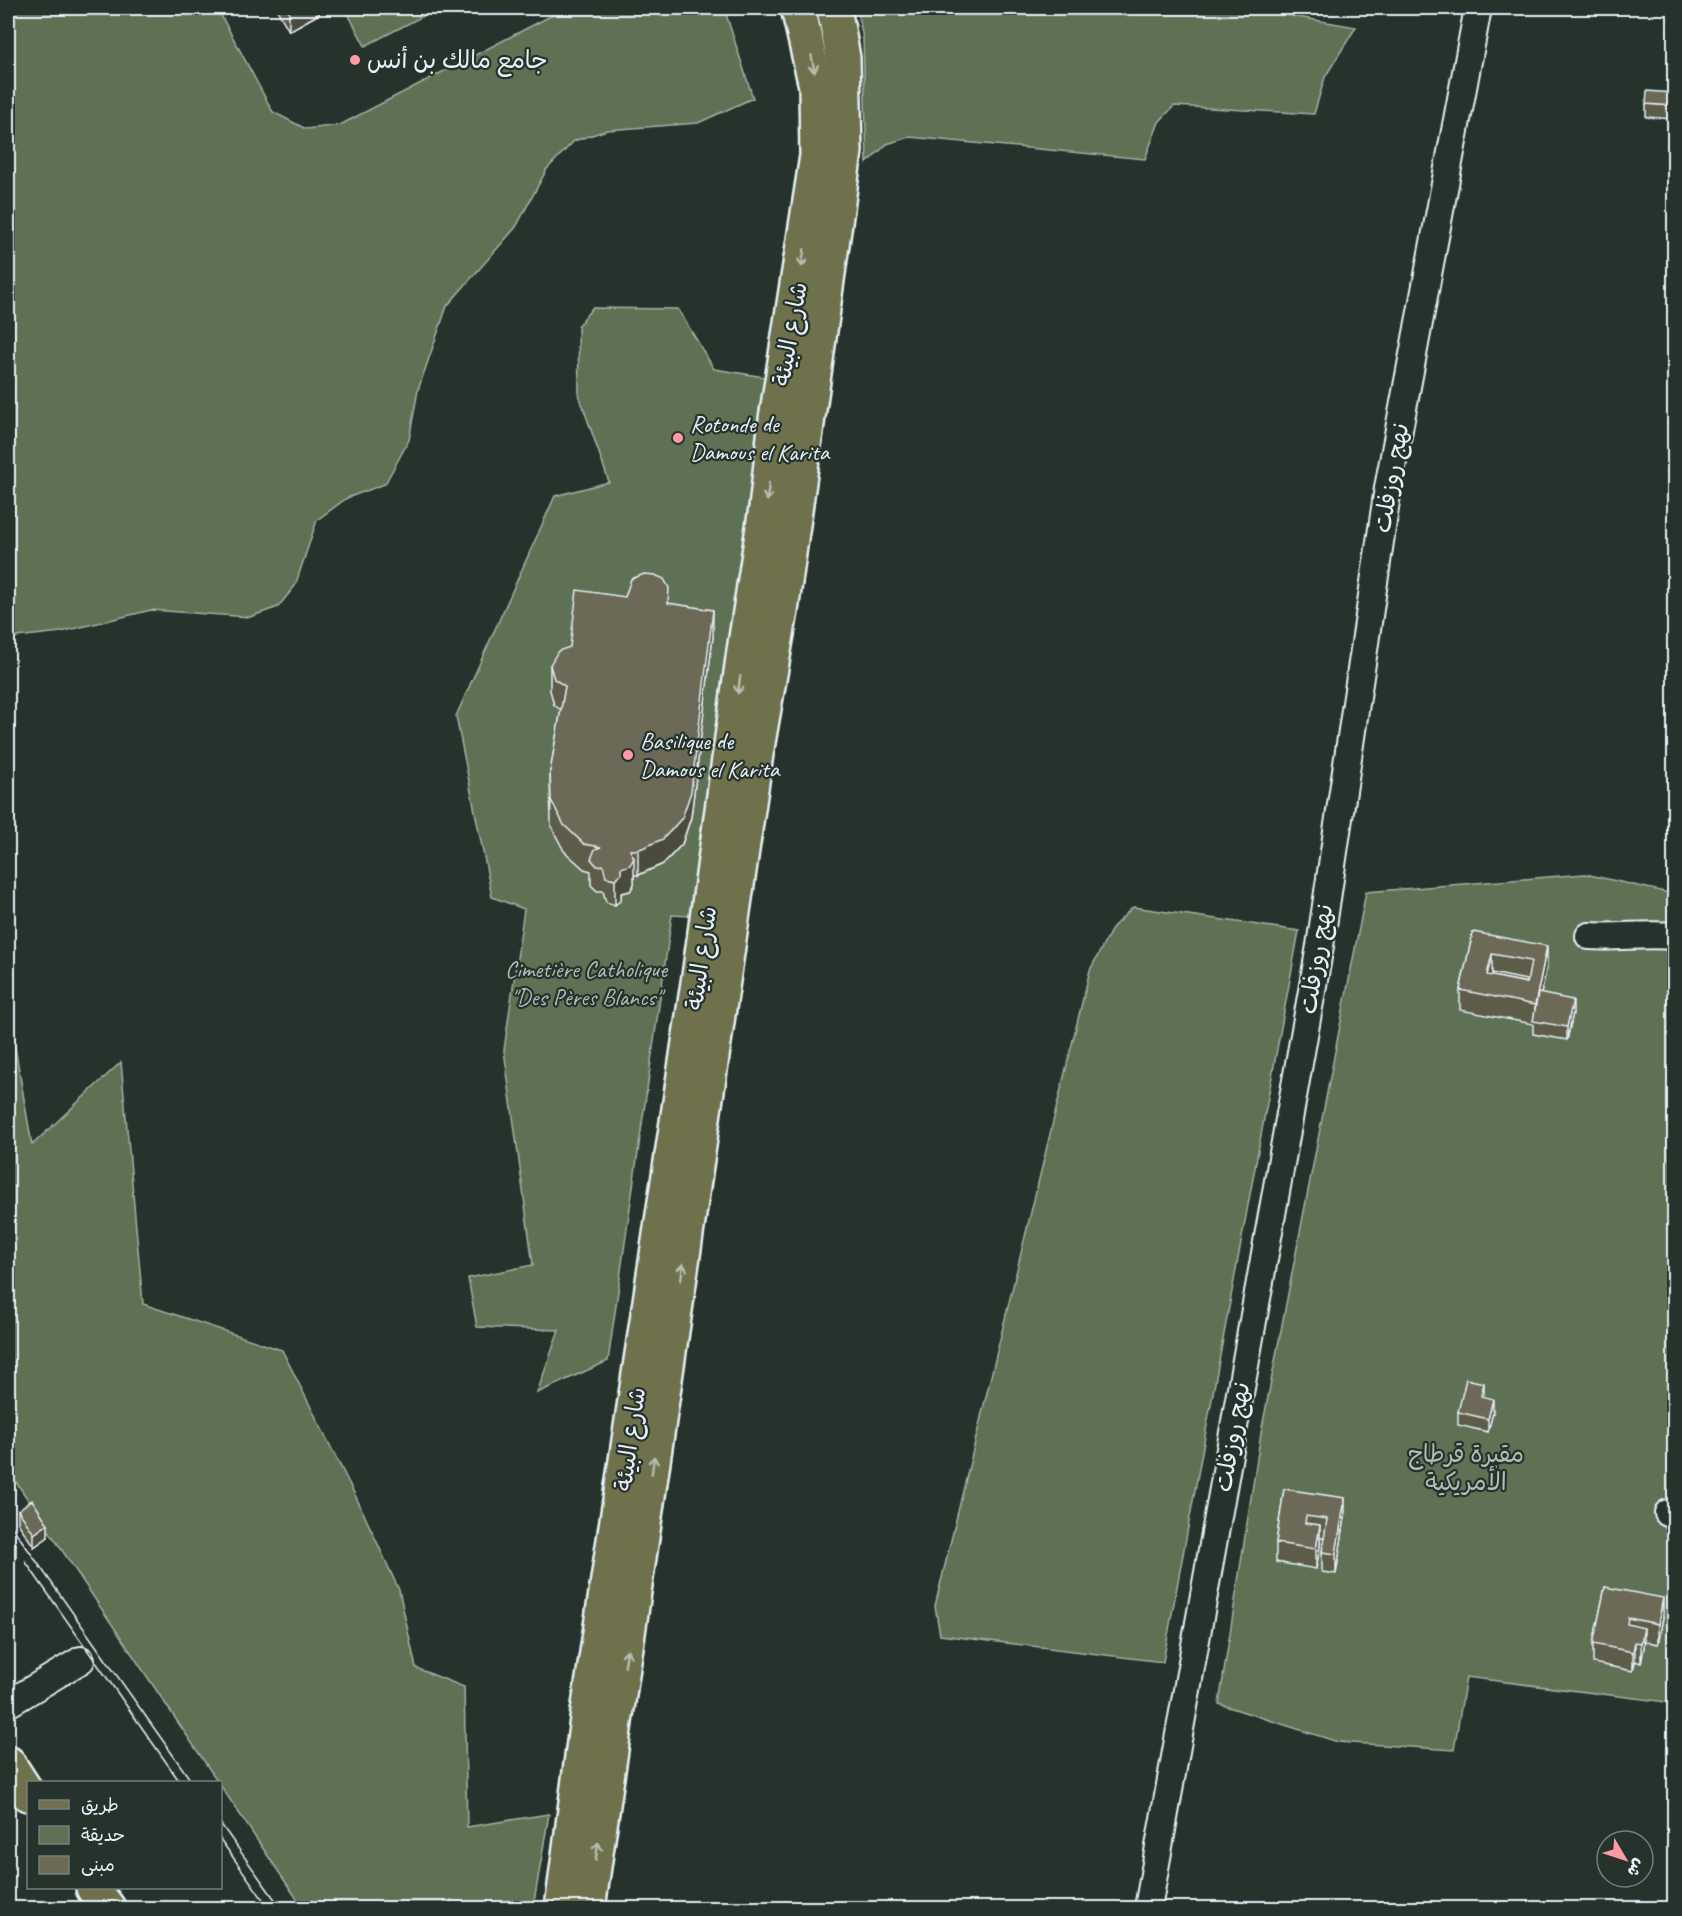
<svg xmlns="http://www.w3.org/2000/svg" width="1682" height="1916" font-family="Caveat,'Playpen Sans Arabic',sans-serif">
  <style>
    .green { fill: #5f7154; stroke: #a4b1a6; stroke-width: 1.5 }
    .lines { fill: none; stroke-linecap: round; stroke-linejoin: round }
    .minor-casing { stroke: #e8f1f8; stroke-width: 30 }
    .major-casing { stroke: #e8f1f8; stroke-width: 38 }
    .highway-casing { stroke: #e8f1f8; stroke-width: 38 }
    .minor { stroke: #26332d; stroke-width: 26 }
    .major { stroke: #6e714b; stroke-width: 33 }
    .highway { stroke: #6e714b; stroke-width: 33 }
    .tram { stroke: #e8f1f8; stroke-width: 1.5 }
    .wall { fill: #5d5c4a; stroke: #e8f1f8; stroke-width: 1.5; fill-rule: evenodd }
    .shaded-wall { fill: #4c4b3c; stroke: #e8f1f8; stroke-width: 1.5 }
    .building { fill: #6c6b56; stroke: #e8f1f8; stroke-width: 1.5; fill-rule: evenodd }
    .oneway { stroke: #b7beb3 }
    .poi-dot { fill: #ff9aa2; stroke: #26332d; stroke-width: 2 }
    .labels { text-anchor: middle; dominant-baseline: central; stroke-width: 4.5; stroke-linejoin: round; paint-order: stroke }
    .poi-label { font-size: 24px; fill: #e8f1f8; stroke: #26332d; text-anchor: start }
    .street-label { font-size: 24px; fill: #e8f1f8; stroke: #26332d }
    .park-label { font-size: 24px; fill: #b1beb6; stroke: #26332d }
  </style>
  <rect width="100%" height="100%" fill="#26332d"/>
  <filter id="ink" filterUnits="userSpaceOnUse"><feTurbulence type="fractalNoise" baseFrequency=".0167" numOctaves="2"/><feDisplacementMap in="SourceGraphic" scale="12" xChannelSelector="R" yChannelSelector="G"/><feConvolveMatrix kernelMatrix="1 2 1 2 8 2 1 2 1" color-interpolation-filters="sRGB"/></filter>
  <g filter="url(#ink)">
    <!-- green -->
    <g class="green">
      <path d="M8,8H217L273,112L306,129L340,125L566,8H724L753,98L698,123L607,130L574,141L547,169L516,227L447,306L418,390L409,440L385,484L347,498L317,520L295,586L278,607L250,617L151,610L61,632L8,638Z"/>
      <path d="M345,8H426L429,13L365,46Z"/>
      <path d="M857,8H1246L1356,27L1325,77L1314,114L1174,106L1159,122L1145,159L909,137L887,144L867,163L863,39Z"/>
      <path d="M592,308L678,309L714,369L771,378L690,916L672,915L608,1361L537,1393L559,1330L477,1327L468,1278L533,1265L504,1050L524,909L492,897L456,716L555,496L609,482L579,395L578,326Z"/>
      <path d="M1585,874L1674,894V1703L1466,1677L1454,1750L1338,1742L1219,1704L1261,1433L1366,892Z"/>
      <path d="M1133,907L1299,931L1163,1662L940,1635L935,1606L1090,970L1113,927Z"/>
      <path d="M8,1007L32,1145L121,1062L143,1304L282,1350L357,1499L399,1590L416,1668L464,1687L467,1827L549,1814L533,1908H303L8,1470Z"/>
    </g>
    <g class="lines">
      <defs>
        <g id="minor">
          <path d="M1589,936C1618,938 1646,933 1674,936"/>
          <path d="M1668,1513L1674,1514"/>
          <path d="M8,1704L81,1660"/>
          <path d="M1148,1908L1320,946L1388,488L1478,8"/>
        </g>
        <g id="major">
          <path d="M8,1763L28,1794"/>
          <path d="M93,1888L108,1908"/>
        </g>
        <g id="highway">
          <path d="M562,1908L587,1719L699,976L744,651L766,508L776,419L817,156L816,86L798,8"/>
          <path d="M588,1908L756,754L781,611L845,151L843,58L834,8"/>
        </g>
      </defs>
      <!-- minor casing -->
      <use href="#minor" class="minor-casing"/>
      <!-- major casing -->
      <use href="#major" class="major-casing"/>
      <!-- highway casing -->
      <use href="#highway" class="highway-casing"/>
      <!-- minor -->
      <use href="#minor" class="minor"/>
      <!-- major -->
      <use href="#major" class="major"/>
      <!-- highway -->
      <use href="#highway" class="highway"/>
      <!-- tram -->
      <g class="tram">
        <path d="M8,1521L192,1782"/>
        <path d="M25,1561L180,1782"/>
        <path d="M220,1823L281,1908"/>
        <path d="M220,1839L269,1908"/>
      </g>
    </g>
    <!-- wall -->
    <g class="wall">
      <path d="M276,8H319V14L289,31Z"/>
      <path d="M1646,104L1674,106V119L1646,117Z"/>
      <path d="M669,604L713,636L691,817L682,844L663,864L638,875H634V884L630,891L621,893V900L615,905L606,902L603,891H597L591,885V871L584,869L564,851L551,826L550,772L561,710L554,705L550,690V665L570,647Z"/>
      <path d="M1473,932L1547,966L1541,994L1573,1013L1567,1040L1533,1034V1024L1460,1010V990ZM1492,973L1527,980V983L1491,976Z"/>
      <path d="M1483,1397L1493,1412L1488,1432L1458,1425V1412Z"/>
      <path d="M1284,1489L1345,1517L1336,1574L1322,1572V1552L1324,1538H1320V1545L1316,1569L1276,1562V1543Z"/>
      <path d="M18,1510L48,1537L34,1547L18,1523Z"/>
      <path d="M1605,1587L1663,1617L1658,1644L1644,1641V1647L1641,1663L1635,1661L1633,1671L1593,1663V1644Z"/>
    </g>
    <!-- shaded-wall -->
    <g class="shaded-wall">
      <path d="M289,8H319V14L289,31Z"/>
      <path d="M713,610V636L691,817L682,844L663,864L638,875V850Z"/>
      <path d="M634,858V884L630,891L621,893V900L615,905V879L621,868Z"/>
      <path d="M1547,946V966L1535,1021V1005Z"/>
      <path d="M1492,954V973L1487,995V975Z"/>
      <path d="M1573,1000V1013L1567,1040V1027Z"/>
      <path d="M1484,1383V1396L1481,1409V1396Z"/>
      <path d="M1493,1399V1412L1488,1432V1419Z"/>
      <path d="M1345,1498V1517L1336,1574V1554Z"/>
      <path d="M48,1524V1537L34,1547V1534Z"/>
      <path d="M1320,1525V1545L1316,1569V1549Z"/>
      <path d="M16,1544V1557L8,1563V1550Z"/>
      <path d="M1663,1598V1617L1658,1644V1624Z"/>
      <path d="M1644,1628V1647L1641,1663V1643Z"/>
      <path d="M1635,1642V1661L1633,1671V1652Z"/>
    </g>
    <!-- building -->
    <g class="building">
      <path d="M1647,91L1674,93V106L1646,104Z"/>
      <path d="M644,574L655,575L664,579L669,588L668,603L713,610L691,792L682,818L663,839L638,850H630L634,858L630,865L621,868V874L615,879L606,877L603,865L597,866L591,859L595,849L601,847L584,844L564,825L551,800L550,772L565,686L554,679L550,665L558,651L570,647L577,590L625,597L631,579Z"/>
      <path d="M1473,932L1547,946L1535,1005L1460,990ZM1492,954L1531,961L1527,983L1487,975Z"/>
      <path d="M1538,993L1573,1000L1567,1027L1533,1021Z"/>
      <path d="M1466,1379L1484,1383L1481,1396L1493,1399L1488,1419L1458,1412Z"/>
      <path d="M1284,1489L1345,1498L1336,1554L1322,1552L1327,1519L1306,1516L1305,1523L1320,1525L1316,1549L1276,1543Z"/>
      <path d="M32,1500L48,1524L34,1534L18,1510Z"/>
      <path d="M8,1532L16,1544L8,1550Z"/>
      <path d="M1605,1587L1663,1598L1658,1624L1628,1618L1627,1624L1644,1628L1641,1643L1635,1642L1633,1652L1593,1644Z"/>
    </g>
    <!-- one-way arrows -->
    <defs><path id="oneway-shaft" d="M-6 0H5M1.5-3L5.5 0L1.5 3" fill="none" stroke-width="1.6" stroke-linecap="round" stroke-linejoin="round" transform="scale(1.5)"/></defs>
    <g class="oneway">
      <use href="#oneway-shaft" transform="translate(813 64) rotate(80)"/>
      <use href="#oneway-shaft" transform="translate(803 258) rotate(98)"/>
      <use href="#oneway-shaft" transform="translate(768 492) rotate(96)"/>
      <use href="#oneway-shaft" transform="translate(739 685) rotate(98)"/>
      <use href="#oneway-shaft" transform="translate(682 1272) rotate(-82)"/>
      <use href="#oneway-shaft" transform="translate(653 1465) rotate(-82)"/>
      <use href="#oneway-shaft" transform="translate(626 1658) rotate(-81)"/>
      <use href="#oneway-shaft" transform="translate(597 1851) rotate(-81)"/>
    </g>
  </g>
  <!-- markers -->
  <g class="poi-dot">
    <circle cx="355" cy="60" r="6"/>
    <circle cx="678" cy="438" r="6"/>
    <circle cx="628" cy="755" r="6"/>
  </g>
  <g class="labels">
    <!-- poi labels -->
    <g class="poi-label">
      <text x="367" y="60">جامع مالك بن أنس</text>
      <text x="690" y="424">Rotonde de<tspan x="690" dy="28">Damous el Karita</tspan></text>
      <text x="640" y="741">Basilique de<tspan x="640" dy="28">Damous el Karita</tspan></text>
    </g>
    <!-- street labels -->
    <g class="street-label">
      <text transform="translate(790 334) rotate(-80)">شارع البيئة</text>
      <text transform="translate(1391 478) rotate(-80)">نهج روزفلت</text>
      <text transform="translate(701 958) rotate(-82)">شارع البيئة</text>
      <text transform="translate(1316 959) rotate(-81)">نهج روزفلت</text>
      <text transform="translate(1232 1437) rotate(-80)">نهج روزفلت</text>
      <text transform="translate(630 1439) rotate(-82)">شارع البيئة</text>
    </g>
    <!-- park labels -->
    <g class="park-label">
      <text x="586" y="969">Cimetière Catholique<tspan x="586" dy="28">"Des Pères Blancs"</tspan></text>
      <text x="1466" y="1454">مقبرة قرطاج<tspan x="1466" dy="28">الأمريكية</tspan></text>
    </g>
  </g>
  <!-- margin -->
  <rect width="1682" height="1916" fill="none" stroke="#26332d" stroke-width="30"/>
  <rect x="15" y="15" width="1652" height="1886" fill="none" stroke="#e8f1f8" stroke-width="2" filter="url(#ink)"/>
  <!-- legend -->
  <rect x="27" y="1781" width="195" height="108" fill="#26332d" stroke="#747f7e" stroke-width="1.5"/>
  <rect x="39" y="1800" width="30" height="9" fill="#6e714b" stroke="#747f7e" stroke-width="1.5"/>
  <text x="81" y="1811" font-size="18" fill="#e8f1f8">طريق</text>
  <rect x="39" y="1826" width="30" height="18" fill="#5f7154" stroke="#747f7e" stroke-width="1.5"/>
  <text x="81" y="1841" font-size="18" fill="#e8f1f8">حديقة</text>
  <rect x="39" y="1856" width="30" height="18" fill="#6c6b56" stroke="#747f7e" stroke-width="1.5"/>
  <text x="81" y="1871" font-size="18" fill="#e8f1f8">مبنى</text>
  <!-- north arrow -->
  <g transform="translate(1625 1859) rotate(129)"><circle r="28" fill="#26332d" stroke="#747f7e" stroke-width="1.5"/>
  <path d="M0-4.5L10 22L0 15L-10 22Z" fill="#ff9aa2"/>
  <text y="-9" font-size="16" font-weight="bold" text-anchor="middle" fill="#e8f1f8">ش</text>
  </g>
</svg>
